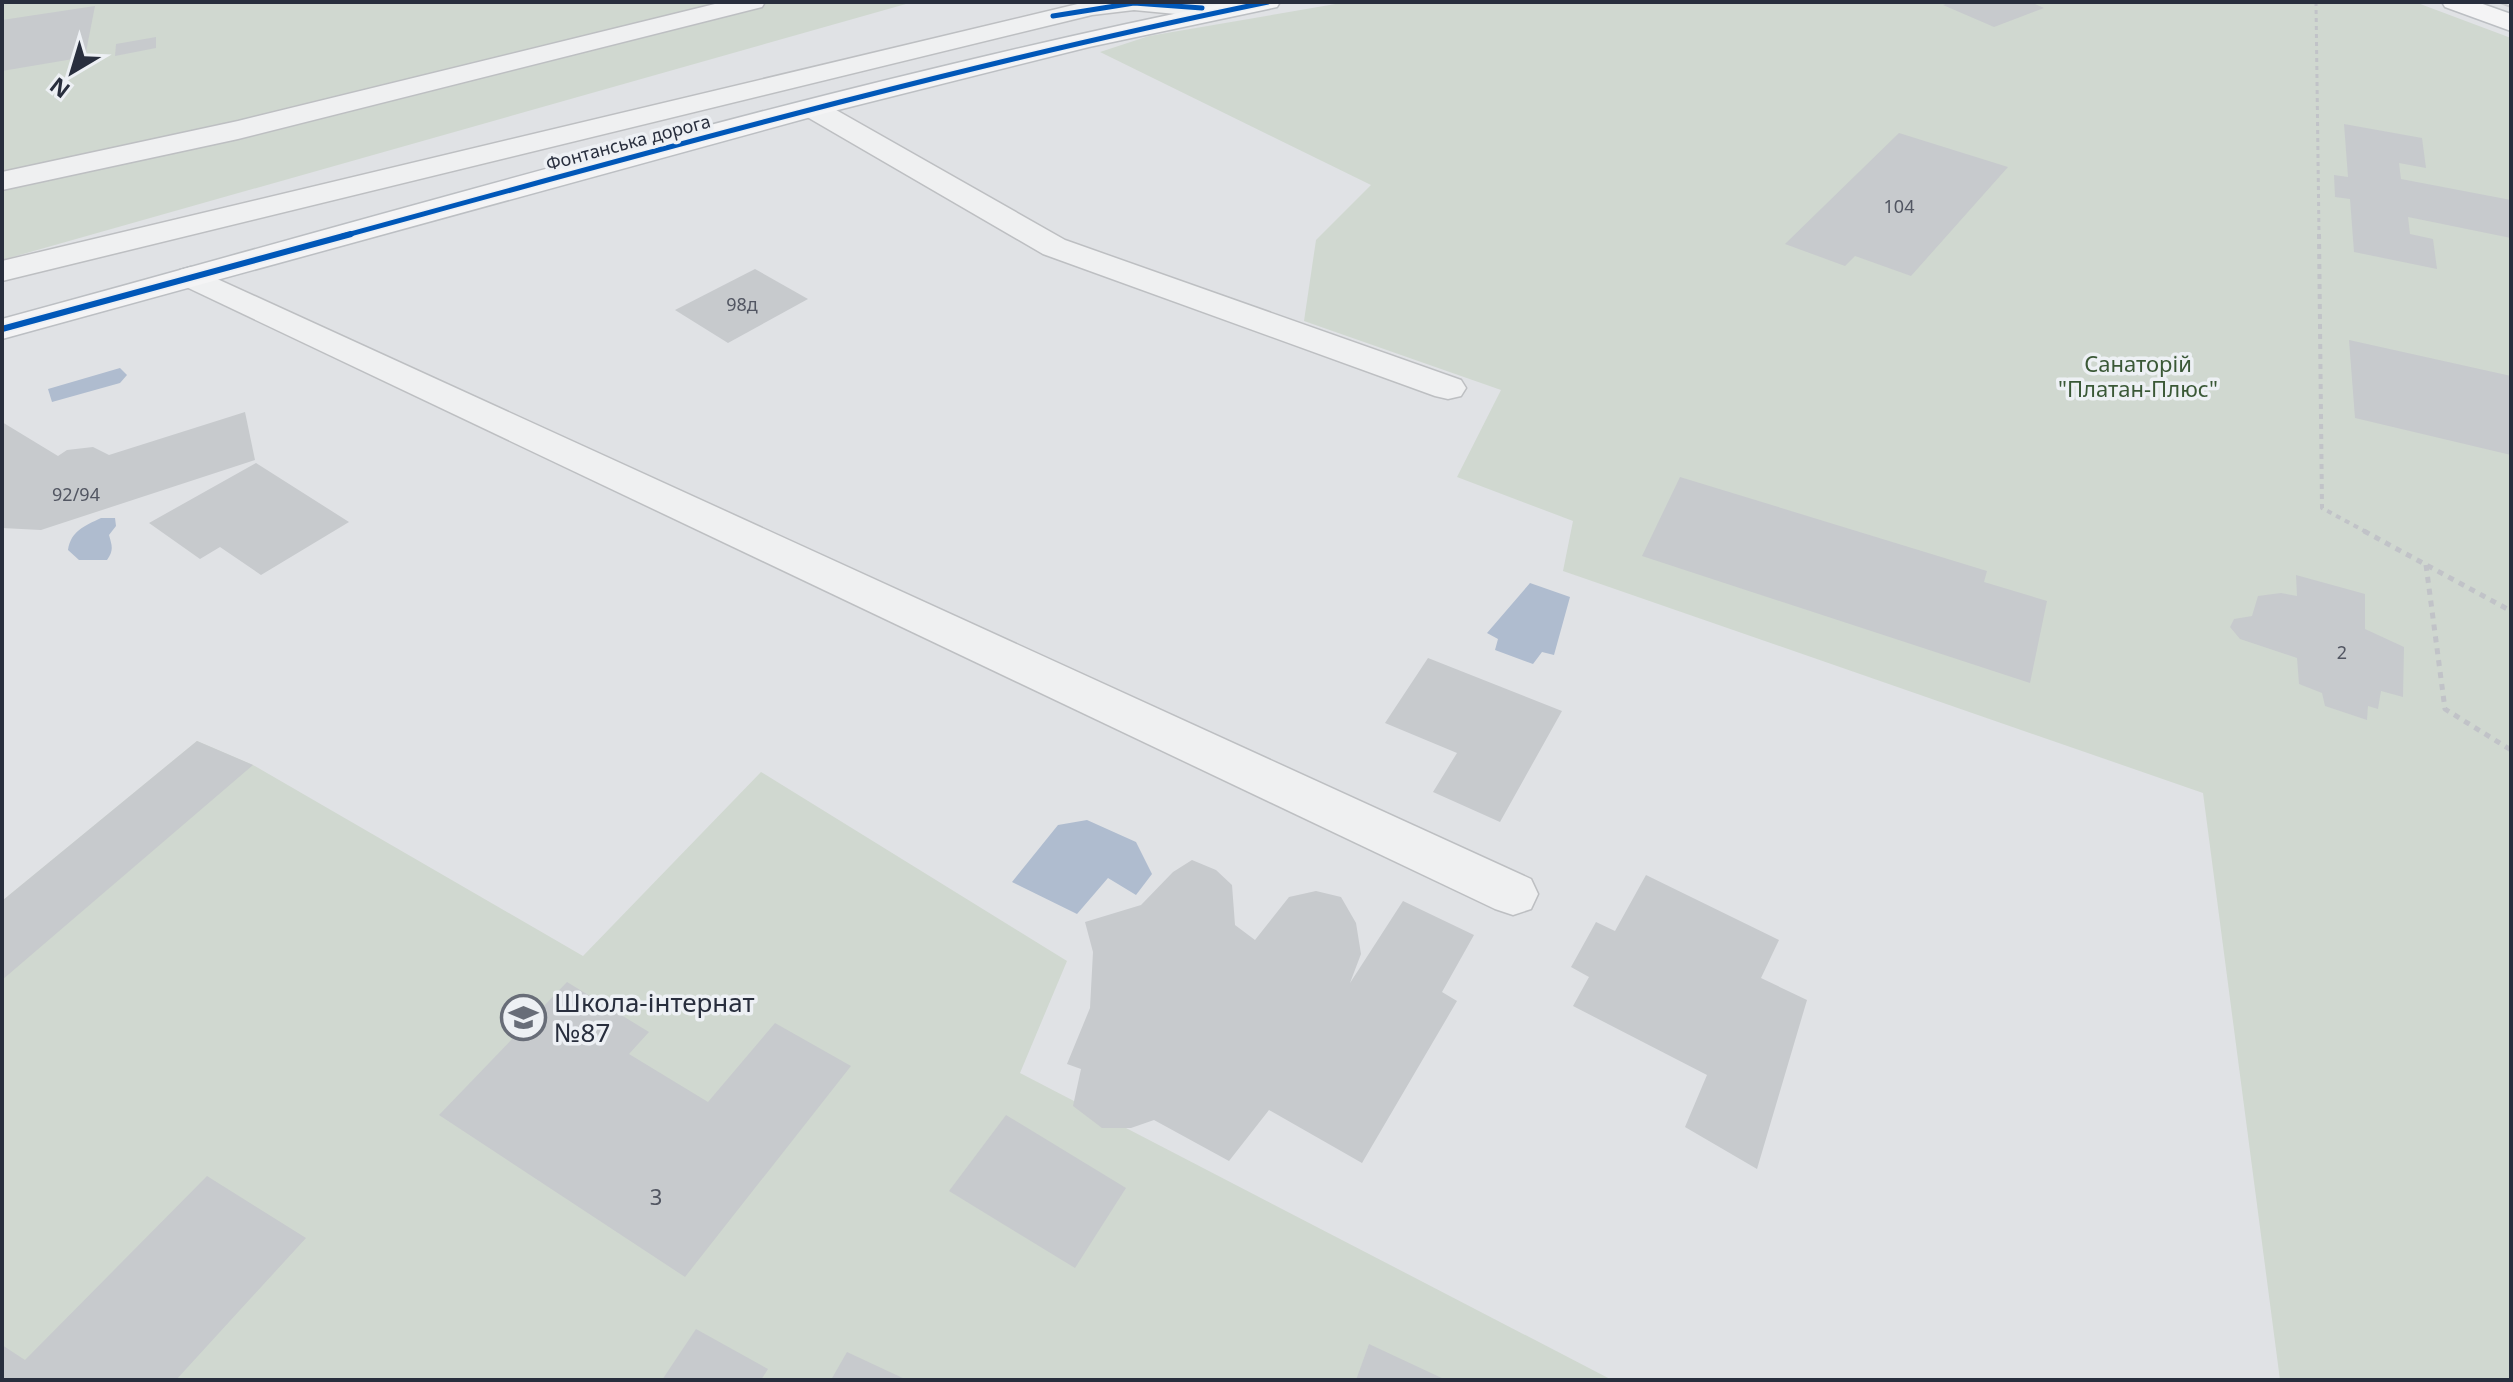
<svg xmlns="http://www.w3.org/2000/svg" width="2513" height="1382" font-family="'Noto Sans',sans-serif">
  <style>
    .green { fill: #d0d8d0 }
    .water { fill: #afbccf }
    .building { fill: #c7cacd }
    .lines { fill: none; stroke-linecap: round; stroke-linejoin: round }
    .minor-casing { stroke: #bdbfc2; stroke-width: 3 }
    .major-casing { stroke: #bcbfc3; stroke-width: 3 }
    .path-far2 { stroke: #c1c3c8; stroke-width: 3; stroke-dasharray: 4 4; stroke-linecap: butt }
    .path-far1 { stroke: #c1c3c8; stroke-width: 4; stroke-dasharray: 5 5; stroke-linecap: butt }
    .path { stroke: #c1c3c8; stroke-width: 5; stroke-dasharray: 6 6; stroke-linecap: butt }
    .minor { fill: #eff0f1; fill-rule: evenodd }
    .major { fill: #f4f4f5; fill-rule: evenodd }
    .tram { stroke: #c8c9cc; stroke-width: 2 }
    .cycleway-far1-casing { stroke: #edf0f4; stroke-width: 8 }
    .cycleway-casing { stroke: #edf0f4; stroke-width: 10 }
    .cycleway-far1 { stroke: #0057b8; stroke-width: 5 }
    .cycleway { stroke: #0057b8; stroke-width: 6 }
    .labels { text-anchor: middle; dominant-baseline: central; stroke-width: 7; stroke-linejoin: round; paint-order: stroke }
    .far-street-label { font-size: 18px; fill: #282e3d; stroke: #edf0f4 }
    .number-label { font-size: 18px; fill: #525662 }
    .park-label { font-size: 22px; fill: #3a5836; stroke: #edf0f4 }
    .near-number-label { font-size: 22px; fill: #525662 }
    .near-poi-label { font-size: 26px; fill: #282e3d; stroke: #edf0f4; text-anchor: start }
  </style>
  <rect width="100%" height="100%" fill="#e0e2e5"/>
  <!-- green -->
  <g class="green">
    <path d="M2,2H913L2,260Z"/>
    <path d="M1347,2H2415L2511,38V1380H2280L2203,793L1563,571L1573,521L1457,477L1501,390L1304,321L1316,240L1371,185L1100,52L1149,36Z"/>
    <path d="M197,741L253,765L583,956L761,772L1067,961L1020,1073L1612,1380H2V901Z"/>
  </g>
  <!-- water -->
  <g class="water">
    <path d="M120,368L127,375L120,383L52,402L48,389Z"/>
    <path d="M101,518H115L116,526L109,535C112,546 114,550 107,560H79L68,550C71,531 84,526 101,518Z"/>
    <path d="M1530,583L1570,597L1554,655L1542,652L1533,664L1495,650L1498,639L1487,633Z"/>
    <path d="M1087,820L1136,842L1152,874L1136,895L1108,878L1077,914L1012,882L1058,825Z"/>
  </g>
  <!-- building -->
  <g class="building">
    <path d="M1951,2H2030L2044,8L1994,27L1943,5Z"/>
    <path d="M95,6L85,57L2,71V20Z"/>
    <path d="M156,37V48L115,56L116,44Z"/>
    <path d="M2344,124L2422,138L2426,168L2399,163L2401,179L2511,200V238L2408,217L2410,234L2433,239L2437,269L2354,252L2350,199L2335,197L2334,175L2348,177Z"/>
    <path d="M1899,133L2008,167L1911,276L1855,256L1845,266L1785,244Z"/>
    <path d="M755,269L808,299L728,343L675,310Z"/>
    <path d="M2349,340L2511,376V455L2355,418Z"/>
    <path d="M245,412L255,460L41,530L2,528V422L58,456L67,450L93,447L109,455Z"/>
    <path d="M256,463L349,522L261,575L220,547L200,559L149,523Z"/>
    <path d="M1680,477L1987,571L1984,582L2047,601L2030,683L1642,556Z"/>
    <path d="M2296,575L2365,594V629L2404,647L2403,697L2381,691L2378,709L2368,706L2367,720L2325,706L2322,693L2299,684L2297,658L2240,639L2230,627L2234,619L2252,616L2258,596L2281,593L2297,596Z"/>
    <path d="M1428,658L1562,711L1500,822L1433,792L1457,753L1385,723Z"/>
    <path d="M197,741L253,765L2,980V901Z"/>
    <path d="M1192,860L1216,870L1232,885L1235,925L1255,940L1289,897L1316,891L1341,897L1356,923L1361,954L1350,983L1403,901L1474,935L1442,992L1457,1001L1362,1163L1269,1110L1229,1161L1154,1120L1131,1128H1102L1073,1106L1081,1069L1067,1064L1090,1008L1093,952L1085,922L1141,905L1173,872Z"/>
    <path d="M1646,875L1779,940L1761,978L1807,1000L1757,1169L1685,1127L1707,1075L1573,1006L1589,977L1571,967L1596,922L1615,931Z"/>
    <path d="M567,982L649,1032L629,1054L708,1102L775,1023L851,1066L685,1277L439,1115Z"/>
    <path d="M1006,1115L1126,1188L1075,1268L949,1191Z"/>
    <path d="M207,1176L306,1238L176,1380H2V1345L25,1360Z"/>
    <path d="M696,1329L768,1369L761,1380H662Z"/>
    <path d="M1369,1344L1446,1380H1356Z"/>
    <path d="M847,1352L907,1380H831Z"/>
  </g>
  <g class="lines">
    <defs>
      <g id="minor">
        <path d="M723,2H765L762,7L238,139L2,190V172L238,121Z"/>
        <path d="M1086,2H1212L1227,5L1231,10L1227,15L1218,18L1134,10L1092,15L2,281V261Z"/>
        <path d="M812,100L822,102L1065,240L1461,380L1466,388L1461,396L1448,399L1435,396L1043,254L802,114L798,108L802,102Z"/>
        <path d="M191,267L1531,879L1538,894L1531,909L1513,915L1495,909L180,284L175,277L180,270Z"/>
      </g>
      <g id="major">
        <path d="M1231,2H1280L1277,7L1268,9L1089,47L822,114L2,339V319C410,208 817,86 1231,2Z"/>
        <path d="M2442,2H2477L2511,14V31L2445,7Z"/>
      </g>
    </defs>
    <!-- minor casing -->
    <use href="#minor" class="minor-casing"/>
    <!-- major casing -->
    <use href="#major" class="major-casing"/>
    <!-- path-far2 -->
    <path class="path-far2" d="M2316,2L2319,236"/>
    <!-- path-far1 -->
    <path class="path-far1" d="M2319,234L2322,508L2368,533"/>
    <!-- path -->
    <g class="path">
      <path d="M2364,531L2511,611"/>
      <path d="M2426,565L2445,709L2511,750"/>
    </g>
    <!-- minor -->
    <use href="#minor" class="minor"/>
    <!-- major -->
    <use href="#major" class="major"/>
    <!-- tram -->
    <path class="tram" d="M2498,2L2511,7"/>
    <defs>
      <g id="cycleway-far1">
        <path d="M1053,16L1134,3L1202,8"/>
        <path d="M343,236C650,152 956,66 1268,2"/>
      </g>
      <path id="cycleway" d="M2,329L351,234"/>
    </defs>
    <!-- cycleway-far1 casing -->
    <use href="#cycleway-far1" class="cycleway-far1-casing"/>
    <!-- cycleway casing -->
    <use href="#cycleway" class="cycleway-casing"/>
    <!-- cycleway-far1 -->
    <use href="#cycleway-far1" class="cycleway-far1"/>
    <!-- cycleway -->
    <use href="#cycleway" class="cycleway"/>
  </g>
  <!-- icons -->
  <defs>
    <symbol id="school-ring" viewBox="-11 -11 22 22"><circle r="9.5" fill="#edf0f4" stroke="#686d78" stroke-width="1.5"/><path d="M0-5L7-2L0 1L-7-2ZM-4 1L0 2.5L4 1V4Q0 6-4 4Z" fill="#686d78"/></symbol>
  </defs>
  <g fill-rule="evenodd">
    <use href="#school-ring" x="498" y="992" width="51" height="51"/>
  </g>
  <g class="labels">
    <!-- far-street labels -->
    <g class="far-street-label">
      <text transform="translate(628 142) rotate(-15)">Фонтанська дорога</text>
    </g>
    <!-- number labels -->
    <g class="number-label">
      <text x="1899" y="206">104</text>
      <text x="742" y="304">98д</text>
      <text x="76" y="494">92/94</text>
      <text x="2342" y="652">2</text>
    </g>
    <!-- park labels -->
    <g class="park-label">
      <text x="2138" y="363">Санаторій<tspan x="2138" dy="25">"Платан-Плюс"</tspan></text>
    </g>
    <!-- near-number labels -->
    <g class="near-number-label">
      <text x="656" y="1196">3</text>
    </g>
    <!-- near-poi labels -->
    <g class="near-poi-label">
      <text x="554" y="1002">Школа-інтернат<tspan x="554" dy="30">№87</tspan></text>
    </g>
  </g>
  <!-- border -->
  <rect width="2513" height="1382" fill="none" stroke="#282e3d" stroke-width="8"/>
  <!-- north arrow -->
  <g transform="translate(72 72) rotate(218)" stroke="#edf0f4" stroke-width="6" paint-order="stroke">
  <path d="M0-6L14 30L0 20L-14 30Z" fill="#282e3d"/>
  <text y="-12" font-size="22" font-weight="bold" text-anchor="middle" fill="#282e3d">N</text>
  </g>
</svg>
